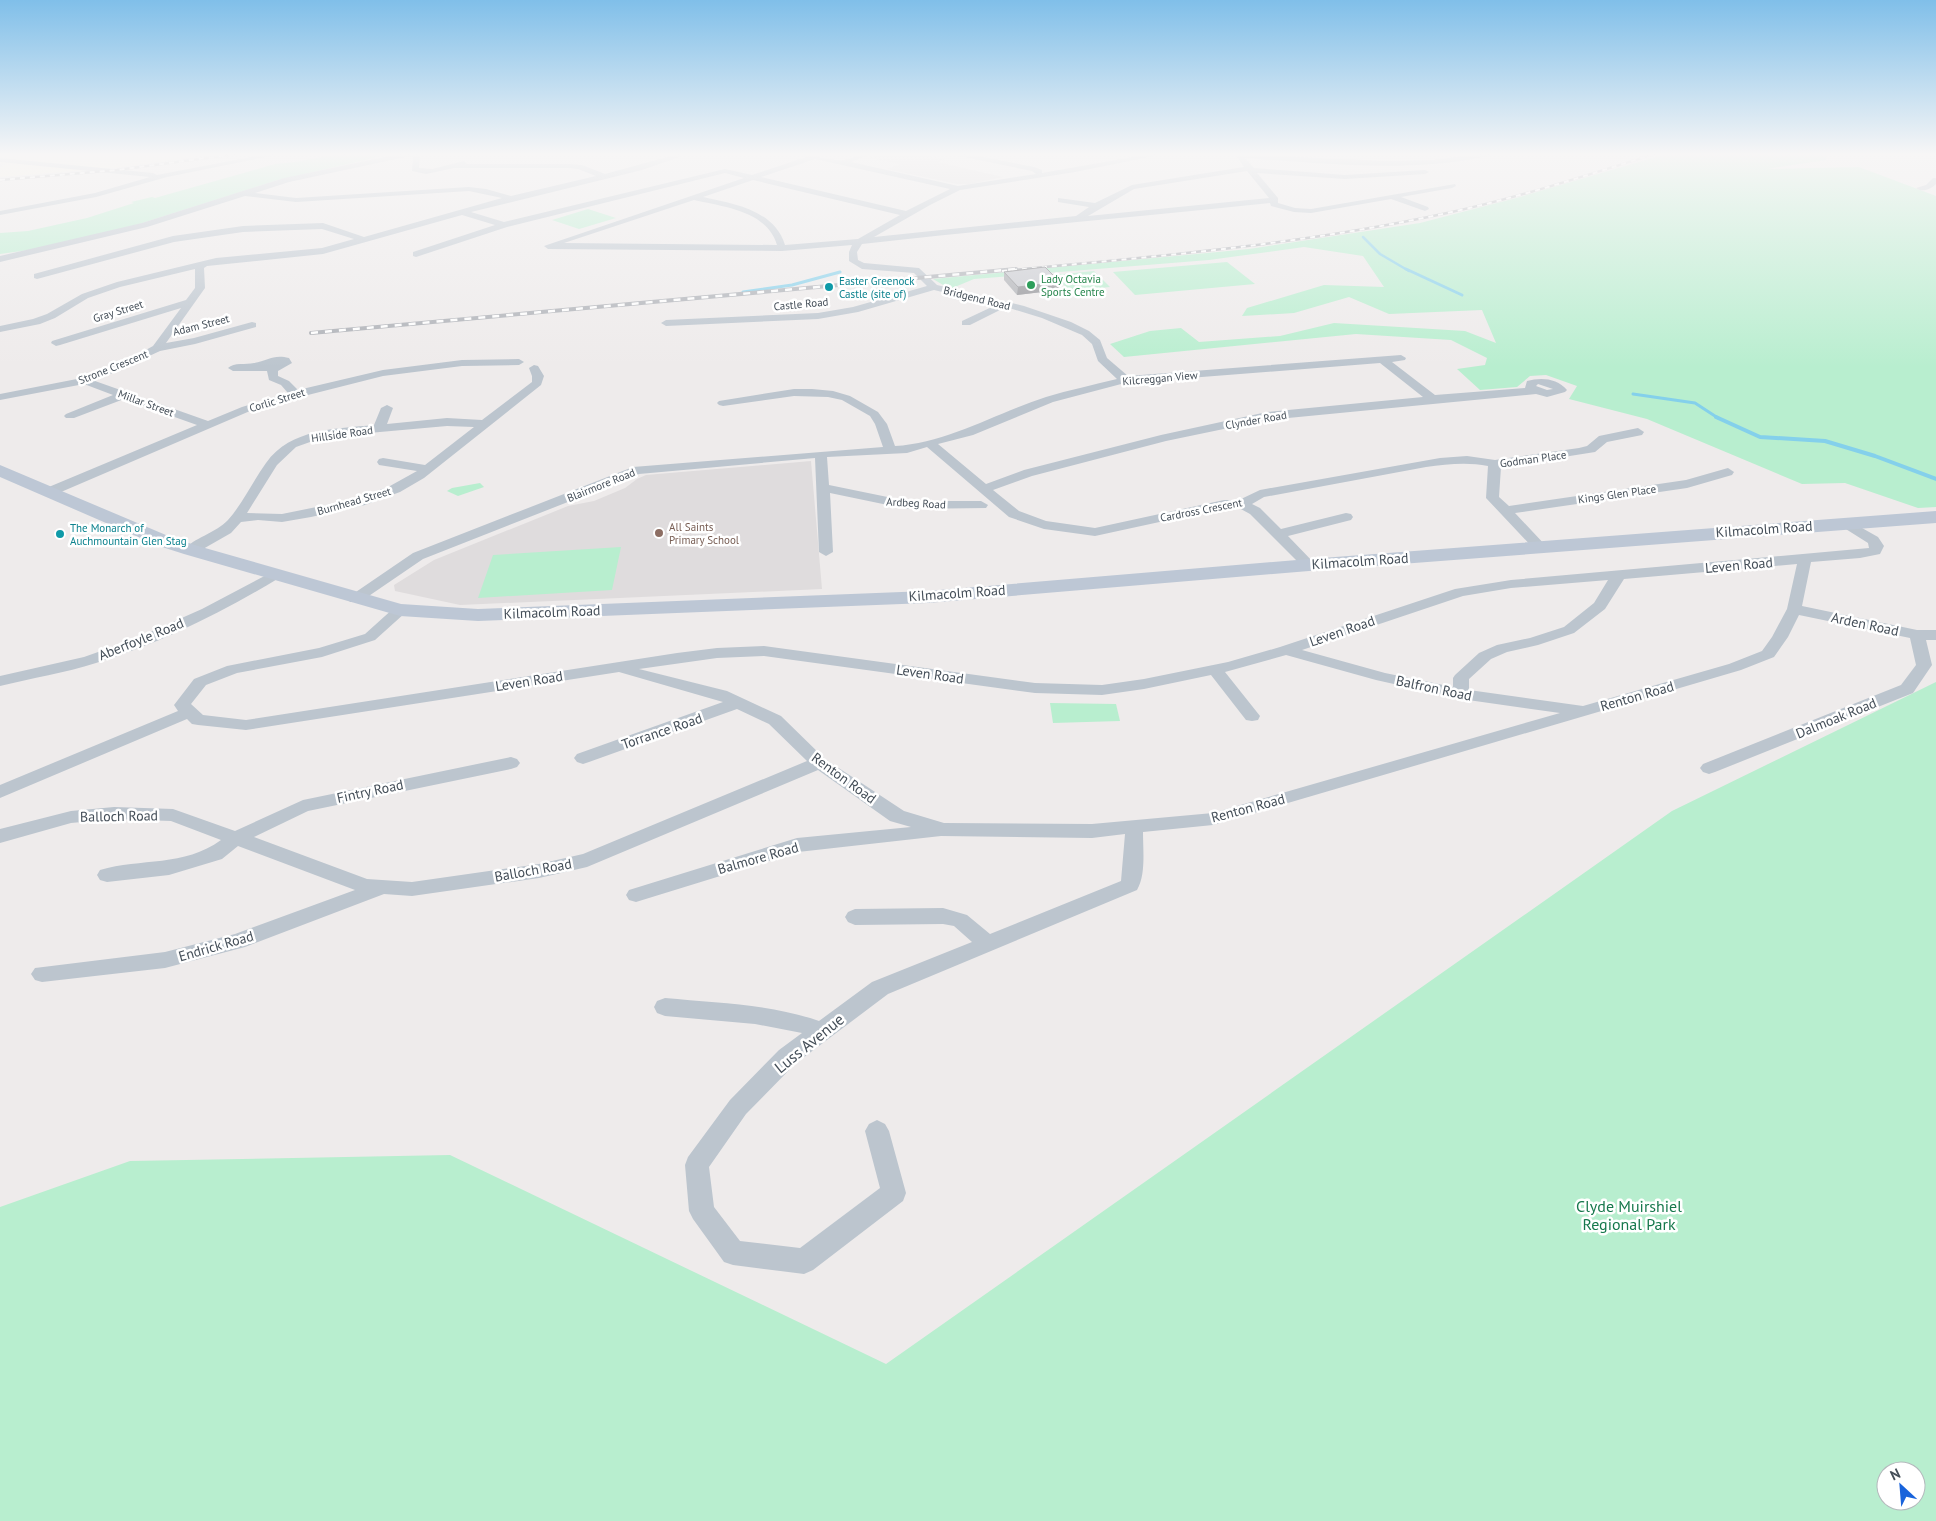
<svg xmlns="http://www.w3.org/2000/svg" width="1936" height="1521" font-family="'PT Sans',sans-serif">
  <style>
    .commercial { fill: #fbf5e2 }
    .education { fill: #dfdcdd }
    .green { fill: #b8eecf; fill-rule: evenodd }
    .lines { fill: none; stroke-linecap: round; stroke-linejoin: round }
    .stream-far2 { stroke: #84d0eb; stroke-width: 2.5 }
    .stream-far1 { stroke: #84d0eb; stroke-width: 3 }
    .stream { stroke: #84d0eb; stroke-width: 4 }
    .minor-tunnel { stroke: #ccccce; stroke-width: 8; stroke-dasharray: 8 4.5; stroke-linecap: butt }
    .minor { fill: #bcc5ce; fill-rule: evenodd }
    .secondary { fill: #bdc7d5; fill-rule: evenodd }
    .rail-far1-casing { stroke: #adb0b6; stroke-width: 2.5 }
    .rail-casing { stroke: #adb0b6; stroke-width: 4 }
    .rail-far1 { stroke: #fff; stroke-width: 2; stroke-dasharray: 5; stroke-linecap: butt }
    .rail { stroke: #fff; stroke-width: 2.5; stroke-dasharray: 7; stroke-linecap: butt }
    .wall { fill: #acaeb3 }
    .shaded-wall { fill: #8c8d92 }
    .building { fill: #c8cad0; stroke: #8c8d92 }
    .leisure-dot { fill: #2e9e5b; stroke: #fff; stroke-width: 2 }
    .culture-dot { fill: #0f9aa8; stroke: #fff; stroke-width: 2 }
    .education-dot { fill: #8d6e63; stroke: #fff; stroke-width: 2 }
    .labels { text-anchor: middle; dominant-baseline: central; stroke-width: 5; stroke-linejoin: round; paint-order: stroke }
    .far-leisure-label { font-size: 11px; fill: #27864d; stroke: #fff; text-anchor: start }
    .far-culture-label { font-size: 11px; fill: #0d838f; stroke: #fff; text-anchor: start }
    .far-street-label { font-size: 11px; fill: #444e58; stroke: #fff }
    .far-education-label { font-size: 11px; fill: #785e54; stroke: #fff; text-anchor: start }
    .street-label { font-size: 14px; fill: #444e58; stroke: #fff }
    .near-street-label { font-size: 16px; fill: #444e58; stroke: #fff }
    .near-park-label { font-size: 16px; fill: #16784c; stroke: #fff }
  </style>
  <rect width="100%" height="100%" fill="#eeebeb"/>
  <!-- commercial -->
  <path class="commercial" d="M9,154H214L122,167L0,177V167L8,164L0,163V156Z"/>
  <!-- education -->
  <g class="education">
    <path d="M880,154H915L945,159L937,162L1003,177L970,184H957L887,169L900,164L870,158Z"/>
    <path d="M811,461L822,589L460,605L395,591L394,585L434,560L568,506L594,501L625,488L637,479L646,475Z"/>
  </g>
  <!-- green -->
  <g class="green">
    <path d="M339,154H380L374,158L278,180L136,225L36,249L0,254V233L28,231L87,218L134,203L131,202L152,197L155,198L275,164L295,162Z"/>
    <path d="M1666,154H1826V160L1767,169L1859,167L1936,196V507L1918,508L1845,483L1802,484L1647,419L1569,399L1577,386L1546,375L1530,376L1517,387L1480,390L1457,369L1485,365L1487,358L1451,340L1356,334L1124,357L1110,344L1150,331L1181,328L1199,342L1280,336L1334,323L1465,331L1496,343L1482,310L1389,314L1349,297L1294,313L1242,316L1247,308L1324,285L1384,287L1363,256L1304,247L1209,260L974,279L950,289L933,279L1249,249L1420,223L1520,197Z"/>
    <path d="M588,209L616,218L579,229L552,220Z"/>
    <path d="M1227,262L1255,284L1135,295L1113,272Z"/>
    <path d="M1094,271L1110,287L1070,291L1054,275Z"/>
    <path d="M480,483L484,487L458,496L447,491L452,488Z"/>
    <path d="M621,547L612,590L478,598L493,555Z"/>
    <path d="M1936,682V1521H0V1207L130,1161L450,1155L886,1364L1672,811ZM1886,1471H1916V1501H1886Z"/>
    <path d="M1050,703L1116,704L1120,721L1053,723Z"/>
  </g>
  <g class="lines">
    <!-- stream-far2 -->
    <path class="stream-far2" d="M1363,237L1380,254L1409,271"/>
    <!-- stream-far1 -->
    <g class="stream-far1">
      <path d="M1406,269L1462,295"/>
      <path d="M743,292L792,285L840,272"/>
      <path d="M1633,394L1695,403L1718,418"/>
    </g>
    <!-- stream -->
    <path class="stream" d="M1716,417L1760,437L1825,441L1875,456L1936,479"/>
    <!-- minor-tunnel -->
    <path class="minor-tunnel" d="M228,154L230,156"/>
    <!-- minor -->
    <g class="minor">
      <path d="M266,154H280L167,177L96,197L0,215V211L95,193L150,177L0,162V158L153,173L157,175Z"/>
      <path d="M337,154H353L349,156Z"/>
      <path d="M399,154H417L420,155L419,168L432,169L464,161L467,164H569L582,165L605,174L678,154H688L642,170L471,212L504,222L725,169L752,175L806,157L800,154C813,154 832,162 844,160C854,158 861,154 871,154L851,162L958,186L1036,174L1032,171L959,156L956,154H968L1034,167L1042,170V173L1150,154H1164L1075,172L960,190L930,205L874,237L1076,216L1089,207L1058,202V198L1095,203L1132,185L1244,167L1235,154L1385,161L1433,160L1478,154H1493L1490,156C1471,159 1452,163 1433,164C1370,169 1307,162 1245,158L1254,168L1345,175L1425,170L1429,172L1425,174L1345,179L1257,173L1278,198V203L1295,208L1311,209L1455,184L1456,186L1452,188L1401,197L1428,207L1429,209L1425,211L1391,199L1311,213L1294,212L1271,206L1270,203C1134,217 998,229 862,244L857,252L858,260L864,263L919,268L937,285L1024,306L1071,322L1089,331L1100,340L1107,358L1128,376L1401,355L1406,358L1405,360L1392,362L1435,395L1525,388L1527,381C1541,377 1557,378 1567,390L1565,392L1547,397L1536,394L1267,420L1166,441L1032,476L993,490L1019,511L1046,521L1095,528L1224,500H1239L1260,490L1440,458L1467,456L1495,460L1579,448L1587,446L1599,436L1638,428L1644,432L1642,435L1607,442L1595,452L1501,467L1499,497L1509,506L1686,480L1728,468L1734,472L1732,475L1687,488L1515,513L1547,547L1540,551L1535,550L1486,498L1488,466C1468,462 1447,464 1426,467L1264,497L1252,504L1260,508L1281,529L1346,513L1351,514L1353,517L1351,520L1288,536L1316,565L1314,568H1304L1250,514L1239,508H1224L1095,536L1044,529L1009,517L927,447L907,453L827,457L829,485L907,501H981L988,505L986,508L907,509L830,493L833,552L826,556L819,552L815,458L639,474L423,559L360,602H350L348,599L350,596L413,553L633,467L883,447L875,424L870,416L842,400L828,397L794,396L723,406L719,405L717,403L719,401L794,389H812L833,391L850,396L878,412L887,424L895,446C947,443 996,413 1046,397C1069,390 1093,385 1117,379L1098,361L1092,344L1082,335L1042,318L1006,307L970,325H962V321L996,305L934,290L858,312L818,319L666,326L661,323L666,320L818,313L853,307L927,286L914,273L862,269L849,261V252L852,245L782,251L548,249L544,246L744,178L725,173L507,227L416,257L413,256V252L495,225L462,215L323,254L207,266L204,268L205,288L166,343L194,338L252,322L256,323V327L195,344L160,351L95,381L208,421L242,407L288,393L281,385L269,380L267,371H233L228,368C234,362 246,365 254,363C268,361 273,354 289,358L292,363L278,371V376L289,381L298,390L383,370L462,360L519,359L524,362L519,365L462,366L383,376L300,397L250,411L54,495H44L43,492L44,489L197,425L124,399L74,418H66L64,416L66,414L113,395L84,384L0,400V394L82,378L137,355L153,346L181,308L60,345L56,346L51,343L52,341L186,300L195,288V269L120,287L88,298L55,318L40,324L0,332V326L33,319L47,314L82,294L117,282L216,258L322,248L354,239L322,229L243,232L174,242L37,279L34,278V274L173,236L243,226L323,223L364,237L502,198L469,191L296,202L245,196L147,227L0,262V256L142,223L284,178ZM410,156L413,158L412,171L426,174L454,168H569L578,169L596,176L511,196L486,189L469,187L296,198L255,193L289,182ZM815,159L950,189L906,211L761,177ZM1247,171L1269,198L1088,216L1134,189ZM753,180L900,215L858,239L785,245C774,210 735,204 703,197ZM694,200C725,207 767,211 777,245L564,243ZM1380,363L1423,397L1267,412L1161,435L1024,470L986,484L938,444L973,435L1053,402L1125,383ZM1538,384L1553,389L1547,390L1536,386Z"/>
      <path d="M1933,178H1936V184C1931,189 1922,193 1916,188L1926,185Z"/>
      <path d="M534,365L538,366L544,376L541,385L424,478L400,492L365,505L311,517L282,522L258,520L241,522L231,533L196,553L191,554L184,550C193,538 216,533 228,520C243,503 253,481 266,463C291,428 336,429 374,425L381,408L387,405L393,408L387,424L447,418L482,420L532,382V376L529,368ZM447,426L474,427L425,465L383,458L379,459L377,462L379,465L417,471L390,486L356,499L282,514L247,513L277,465L296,447L324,437Z"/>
      <path d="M1846,519L1878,537L1884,546L1880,554L1860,558L1811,562L1802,606L1917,630H1936V640H1926L1932,665L1913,693L1715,772L1709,774L1703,772L1700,768L1703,764L1901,685L1916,665L1910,638L1799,615L1788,637L1774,657L1741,670L1213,825L1143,832C1143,850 1146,875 1137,890L888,994L795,1064L746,1114L709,1167L714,1207L740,1241L800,1248L880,1188L865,1131L869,1124L877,1120L885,1124L889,1131L906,1193L903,1201L813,1270L804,1274L733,1265L724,1262L693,1219L689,1211L685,1165L688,1157L730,1100L779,1050L802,1033L755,1024L665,1016L657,1013L654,1007L657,1001L665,998C717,1003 770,1004 819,1021L872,982L972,942L954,926L943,924L855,925L848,922L845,917L848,912L855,909L943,908L967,915L990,934L1121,881L1125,834L1092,838L941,836L798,852L636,902L629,900L626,895L629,890L797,838L911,827L890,821L818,770L587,867L539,878L412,896L384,894L245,947L165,968L42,982L35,980L31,974L35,968L165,952L235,934L355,890L238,846L222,859L169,875L107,882L100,880L97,875L100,870C141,858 184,867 221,840L171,821L114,819L71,823L0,843V829L71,811L114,807L173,809L235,831L303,800L511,757L517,759L520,763L517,767L511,769L308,811L254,837L367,879L412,882L539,864L583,854L807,761L769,724L737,709L589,762L583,764L577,762L574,758L577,754L723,702L619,672L246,730L198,725L192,724L187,719L0,798V785L178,711L174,705L194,679L227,666L319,648L365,634L395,607H405L407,610L405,613L375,640L322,657L237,673L206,685L191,704L203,715L246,720L677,653L717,648L764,646L1035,683L1102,685L1144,679L1228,662L1280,647L1455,589L1511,580L1869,548L1868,543L1841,526L1839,523ZM1797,564L1787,609L1772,637L1762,651L1729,664L1583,706L1469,690V679L1491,659L1507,652L1538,645L1574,633L1605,609L1624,579ZM1608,580L1594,603L1564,627L1530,638L1497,645L1479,653L1455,675L1453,678V687L1385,673L1302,650L1463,596L1511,588ZM1286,655L1376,680L1461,699L1560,713L1213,813L1092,824L944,823L904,811L825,759L781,716L727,691L639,669L717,658L764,656L1035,693L1102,695L1144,689L1211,675L1246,720L1252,721L1258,720L1260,716L1225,672Z"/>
      <path d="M274,571L279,572L281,575L279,578C221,613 161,643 96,663C65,673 32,678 0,686V676L84,657L132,640L202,609Z"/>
    </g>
    <!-- secondary -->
    <path class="secondary" d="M0,465L173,538L198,546L401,604L478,609L927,591L1309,559L1936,511V523L1309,571L927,603L478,621L400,616L184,554L159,546L0,477Z"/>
    <defs>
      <g id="rail-far1">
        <path d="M0,180L117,170L236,154"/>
        <path d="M1002,271C1151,257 1300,245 1447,213C1517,198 1585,176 1654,154"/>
      </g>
      <path id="rail" d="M311,333L1016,269"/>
    </defs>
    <!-- rail-far1 casing -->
    <use href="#rail-far1" class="rail-far1-casing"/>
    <!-- rail casing -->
    <use href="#rail" class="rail-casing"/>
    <!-- rail-far1 -->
    <use href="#rail-far1" class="rail-far1"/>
    <!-- rail -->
    <use href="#rail" class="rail"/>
  </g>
  <!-- wall -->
  <path class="wall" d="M1004,272L1059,290L1017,295L1004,280Z"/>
  <!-- shaded-wall -->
  <path class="shaded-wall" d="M1060,282L1059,290L1017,295L1018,287Z"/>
  <!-- building -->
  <path class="building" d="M1045,267L1060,282L1018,287L1004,272Z"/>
  <!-- sky -->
  <linearGradient id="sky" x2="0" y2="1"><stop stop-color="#80bfe9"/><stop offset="0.42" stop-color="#f7f6f6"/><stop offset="1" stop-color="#f7f6f6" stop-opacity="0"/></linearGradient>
  <rect width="1936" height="367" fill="url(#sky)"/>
  <!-- markers -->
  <circle class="leisure-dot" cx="1031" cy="285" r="5"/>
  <g class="culture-dot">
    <circle cx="829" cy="287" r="5"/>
    <circle cx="60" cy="534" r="5"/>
  </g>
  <circle class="education-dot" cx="659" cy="533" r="5"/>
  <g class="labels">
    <!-- far-leisure labels -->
    <g class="far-leisure-label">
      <text x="1041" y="279">Lady Octavia<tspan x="1041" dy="13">Sports Centre</tspan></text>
    </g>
    <!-- far-culture labels -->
    <g class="far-culture-label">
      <text x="839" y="281">Easter Greenock<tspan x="839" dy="13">Castle (site of)</tspan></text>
      <text x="70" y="528">The Monarch of<tspan x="70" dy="13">Auchmountain Glen Stag</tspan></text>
    </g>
    <!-- far-street labels -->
    <g class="far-street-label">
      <text transform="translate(977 298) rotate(14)">Bridgend Road</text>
      <text transform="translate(801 304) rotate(-5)">Castle Road</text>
      <text transform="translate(118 311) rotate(-17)">Gray Street</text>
      <text transform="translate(201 325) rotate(-14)">Adam Street</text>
      <text transform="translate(113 367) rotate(-22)">Strone Crescent</text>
      <text transform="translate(1160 378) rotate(-5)">Kilcreggan View</text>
      <text transform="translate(277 400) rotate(-17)">Corlic Street</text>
      <text transform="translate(146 403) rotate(20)">Millar Street</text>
      <text transform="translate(1256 420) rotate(-10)">Clynder Road</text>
      <text transform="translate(342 434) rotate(-8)">Hillside Road</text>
      <text transform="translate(1533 459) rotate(-8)">Godman Place</text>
      <text transform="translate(601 485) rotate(-22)">Blairmore Road</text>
      <text transform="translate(1617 494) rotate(-8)">Kings Glen Place</text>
      <text transform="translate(354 501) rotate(-16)">Burnhead Street</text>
      <text transform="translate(916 503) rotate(3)">Ardbeg Road</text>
      <text transform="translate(1201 510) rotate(-11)">Cardross Crescent</text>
    </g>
    <!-- far-education labels -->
    <g class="far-education-label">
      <text x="669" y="527">All Saints<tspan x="669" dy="13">Primary School</tspan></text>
    </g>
    <!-- street labels -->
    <g class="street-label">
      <text transform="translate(1764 529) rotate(-4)">Kilmacolm Road</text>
      <text transform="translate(1360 561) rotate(-4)">Kilmacolm Road</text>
      <text transform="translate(1739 565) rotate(-5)">Leven Road</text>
      <text transform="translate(957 593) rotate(-4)">Kilmacolm Road</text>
      <text transform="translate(552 612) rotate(-2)">Kilmacolm Road</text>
      <text transform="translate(1865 624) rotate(12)">Arden Road</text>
      <text transform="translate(1342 631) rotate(-19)">Leven Road</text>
      <text transform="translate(141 639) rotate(-22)">Aberfoyle Road</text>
      <text transform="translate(930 674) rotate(8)">Leven Road</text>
      <text transform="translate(529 681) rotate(-9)">Leven Road</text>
      <text transform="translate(1434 688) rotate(12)">Balfron Road</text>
      <text transform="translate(1637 696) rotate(-16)">Renton Road</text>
      <text transform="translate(1836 718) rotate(-22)">Dalmoak Road</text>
      <text transform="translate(662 731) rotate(-19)">Torrance Road</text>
      <text transform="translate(844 778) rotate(36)">Renton Road</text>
      <text transform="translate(370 791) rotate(-12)">Fintry Road</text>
      <text transform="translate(1248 808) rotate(-15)">Renton Road</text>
      <text transform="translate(119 816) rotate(-1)">Balloch Road</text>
      <text transform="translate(758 858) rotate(-16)">Balmore Road</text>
      <text transform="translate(533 870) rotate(-10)">Balloch Road</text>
      <text transform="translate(216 946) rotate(-16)">Endrick Road</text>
    </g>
    <!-- near-street labels -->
    <g class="near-street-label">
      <text transform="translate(809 1043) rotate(-39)">Luss Avenue</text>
    </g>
    <!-- near-park labels -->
    <g class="near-park-label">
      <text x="1629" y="1206">Clyde Muirshiel<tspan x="1629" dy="18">Regional Park</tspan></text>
    </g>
  </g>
  <!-- north arrow -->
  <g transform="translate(1901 1486) rotate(334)"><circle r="24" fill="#ffffff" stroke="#b4b8bc"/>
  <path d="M0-4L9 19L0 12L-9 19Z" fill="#1863db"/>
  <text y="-8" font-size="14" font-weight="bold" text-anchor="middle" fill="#444e58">N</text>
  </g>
</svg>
